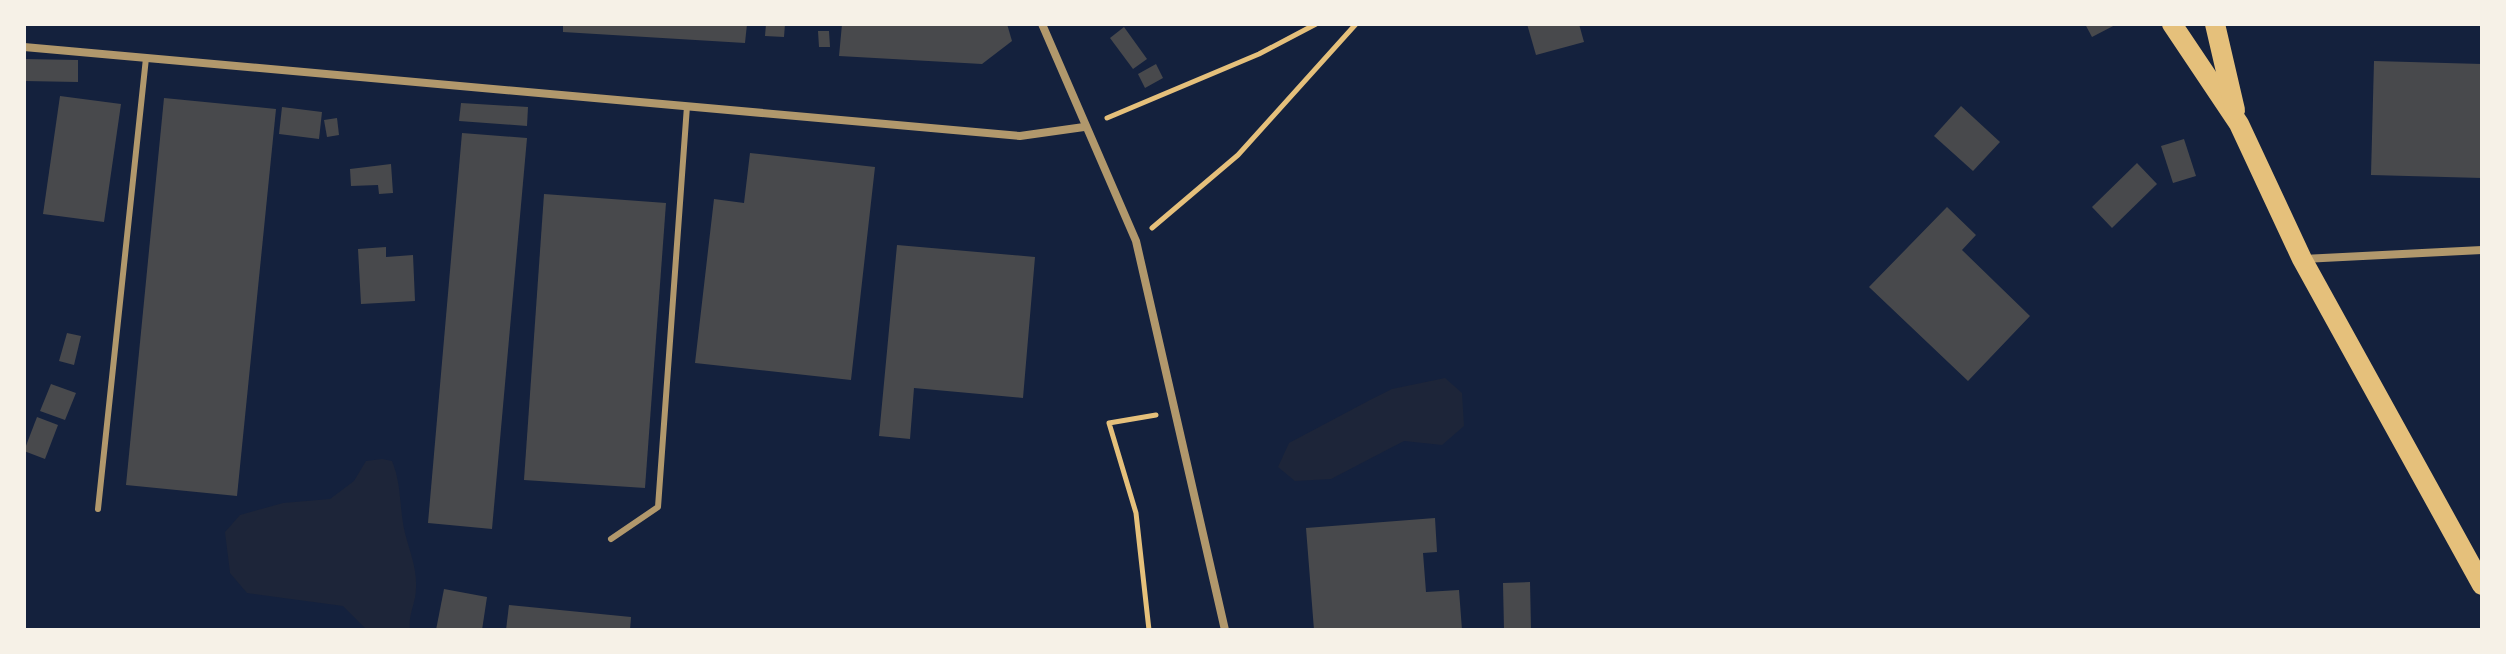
<svg xmlns="http://www.w3.org/2000/svg" width="2506" height="654" font-family="Roboto,sans-serif">
  <style>
    .green { fill: #1d2539 }
    .building { fill: #48494c }
    .lines { fill: none; stroke-linecap: round; stroke-linejoin: round }
    .path { stroke: #e5c07b; stroke-width: 5 }
    .service { stroke: #b1986c; stroke-width: 6 }
    .minor { stroke: #b1986c; stroke-width: 8 }
    .primary { stroke: #e5c07b; stroke-width: 20 }
  </style>
  <rect width="100%" height="100%" fill="#14213d"/>
  <!-- green -->
  <g class="green">
    <path d="M1445,378L1462,393L1464,426L1442,445L1404,441L1331,479L1295,481L1278,467L1289,443L1370,400L1392,389Z"/>
    <path d="M382,459L392,461C402,485 399,508 405,533C410,553 417,568 416,588C416,603 408,614 410,630L366,629L343,606L247,593L230,573L225,532L240,515L283,503L330,499L354,481L366,461Z"/>
  </g>
  <!-- building -->
  <g class="building">
    <path d="M563,24H747L745,43L563,32Z"/>
    <path d="M766,24H785L784,37L765,36Z"/>
    <path d="M842,24H1007L1012,41L982,64L839,56Z"/>
    <path d="M1527,24H1579L1584,42L1536,55Z"/>
    <path d="M2085,24H2117L2092,37Z"/>
    <path d="M1124,27L1147,59L1133,69L1110,38Z"/>
    <path d="M818,31H829L830,47H819Z"/>
    <path d="M24,59L78,60V82L24,81Z"/>
    <path d="M2374,61L2482,64V178L2371,175Z"/>
    <path d="M1156,64L1163,78L1145,88L1138,74Z"/>
    <path d="M60,96L121,104L104,222L43,214Z"/>
    <path d="M164,98L276,109L237,496L126,485Z"/>
    <path d="M461,103L528,107L527,126L459,121Z"/>
    <path d="M1961,106L2000,142L1973,171L1934,136Z"/>
    <path d="M282,107L322,112L319,139L279,134Z"/>
    <path d="M337,118L339,135L327,137L324,120Z"/>
    <path d="M462,133L527,138L492,529L428,523Z"/>
    <path d="M2184,139L2196,176L2173,183L2161,146Z"/>
    <path d="M750,153L875,167L851,380L695,363L714,199L744,203Z"/>
    <path d="M2137,163L2157,184L2112,228L2092,207Z"/>
    <path d="M391,164L393,193L379,194L378,185L351,186L350,169Z"/>
    <path d="M544,194L666,203L645,488L524,480Z"/>
    <path d="M1947,207L1976,235L1962,250L2030,316L1968,381L1869,287Z"/>
    <path d="M897,245L1035,257L1023,398L914,388L910,439L879,436Z"/>
    <path d="M386,247V257L413,255L415,301L361,304L358,249Z"/>
    <path d="M67,333L81,336L74,365L59,361Z"/>
    <path d="M51,384L76,393L65,420L40,411Z"/>
    <path d="M37,417L58,425L45,459L24,451Z"/>
    <path d="M1435,518L1437,552L1423,553L1426,592L1459,590L1462,630H1314L1306,528Z"/>
    <path d="M1530,582L1531,630H1504L1503,583Z"/>
    <path d="M444,589L487,597L482,630H436Z"/>
    <path d="M509,605L631,617L630,630H506Z"/>
  </g>
  <g class="lines">
    <!-- path -->
    <g class="path">
      <path d="M1107,118L1259,54L1316,24"/>
      <path d="M1152,228L1238,155L1356,24"/>
      <path d="M1149,630L1136,513L1109,423L1156,415"/>
    </g>
    <!-- service -->
    <g class="service">
      <path d="M98,509L146,58"/>
      <path d="M611,539L658,507L687,106"/>
    </g>
    <!-- minor -->
    <g class="minor">
      <path d="M1042,24L1136,241L1225,630"/>
      <path d="M24,47L1020,136L1084,127"/>
      <path d="M2303,259L2482,250"/>
    </g>
    <!-- primary -->
    <g class="primary">
      <path d="M2172,24L2239,124L2302,259L2482,585"/>
      <path d="M2215,24L2235,110"/>
    </g>
  </g>
  <!-- border -->
  <rect width="2506" height="654" fill="none" stroke="#f6f1e7" stroke-width="52"/>
</svg>
